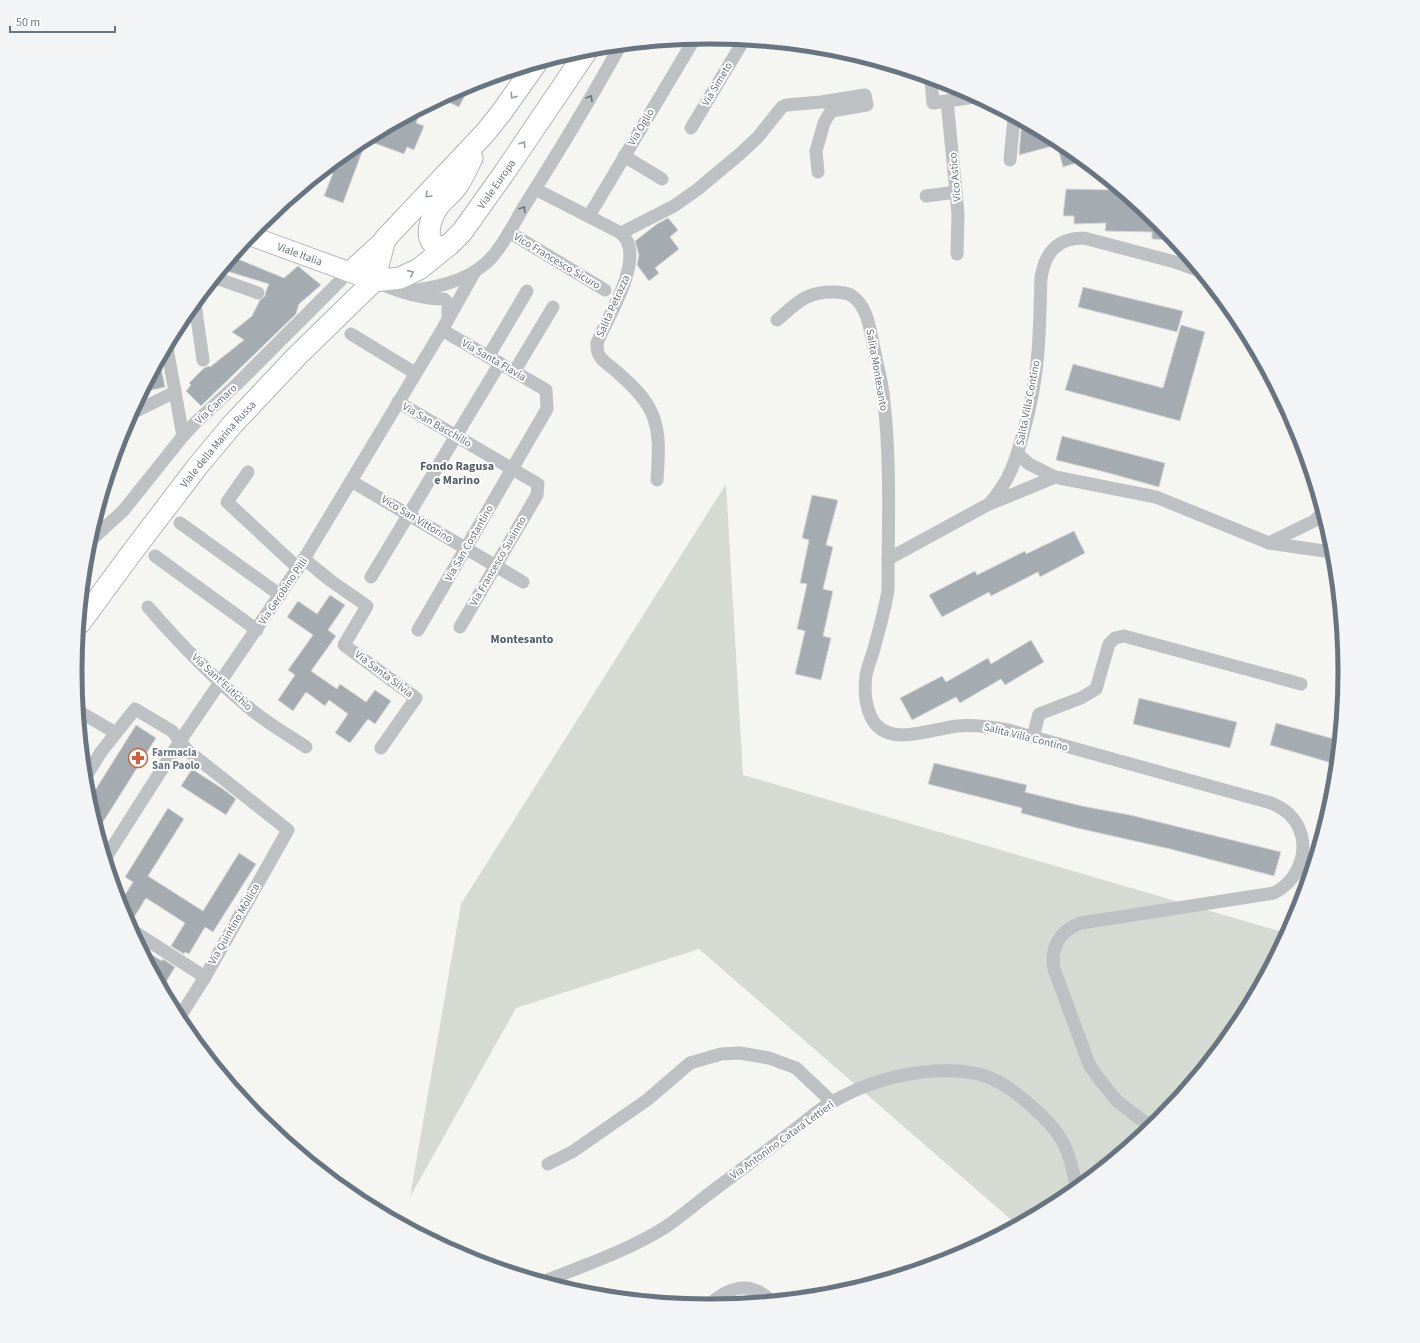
<svg xmlns="http://www.w3.org/2000/svg" width="1420" height="1343" font-family="'Source Sans 3',sans-serif">
  <style>
    .green { fill: #d5dad2 }
    .building { fill: #a5acb1; stroke: #d7d7d5 }
    .lines { fill: none; stroke-linecap: round; stroke-linejoin: round }
    .secondary-casing { stroke: #b2b6ba; stroke-width: 21 }
    .primary-casing { stroke: #b1b5b8; stroke-width: 23 }
    .street { stroke: #bdc1c4; stroke-width: 13 }
    .secondary { stroke: #fff; stroke-width: 19 }
    .primary { stroke: #fff; stroke-width: 21 }
    .oneway { stroke: #959ea6 }
    .oneway2 { stroke: #687580 }
    .labels { text-anchor: middle; dominant-baseline: central; stroke-width: 4; stroke-linejoin: round; paint-order: stroke }
    .street-label { font-size: 11px; fill: #687580; stroke: #fff }
    .poi-label { font-size: 11px; font-weight: bold; fill: #687580; stroke: #fff; text-anchor: start }
    .neighbourhood-label { font-size: 12px; font-weight: bold; fill: #555e66; stroke: #fff }
    .rim { fill: none; stroke: #687580; stroke-width: 5 }
  </style>
  <rect width="100%" height="100%" fill="#f5f5f2"/>
  <!-- green -->
  <path class="green" d="M726,484L743,775L1286,933L1237,1024L1158,1120L1062,1199L1016,1224L699,949L516,1008L410,1197L461,904Z"/>
  <!-- building -->
  <g class="building">
    <path d="M471,84L459,107L442,99L467,85Z"/>
    <path d="M421,110L416,123L424,126L414,150L407,147L404,154L374,143L378,133Z"/>
    <path d="M1030,127L1063,144L1083,161L1063,167L1057,145L1019,155L1021,130Z"/>
    <path d="M352,149L362,152L343,203L324,196L333,173L326,170Z"/>
    <path d="M1066,189L1119,190L1159,223L1173,240L1152,239V232L1105,231L1106,223L1074,224V216H1063Z"/>
    <path d="M668,218L678,230L670,237L679,249L655,268L659,273L649,281L637,265L639,255L635,241L657,224Z"/>
    <path d="M233,257L284,278L298,266L321,285L299,304L296,314L201,406L186,391L191,385L189,383L204,368L209,366L210,367L244,340L232,332L252,316L260,300L265,296L266,291L269,284L223,270Z"/>
    <path d="M1083,287L1183,311L1177,332L1078,307Z"/>
    <path d="M1181,325L1205,332L1180,421L1065,390L1073,364L1163,388Z"/>
    <path d="M160,362L165,387L143,392Z"/>
    <path d="M1062,436L1165,463L1159,487L1105,472L1056,460Z"/>
    <path d="M812,495L838,500L826,545L833,547L823,589L833,591L823,636L831,638L821,680L795,674L805,631L797,629L807,584L800,583L809,540L802,538Z"/>
    <path d="M1074,531L1085,553L1040,577L1038,572L991,596L989,592L942,617L929,595L975,571L977,575L1025,551L1026,554Z"/>
    <path d="M330,595L345,605L328,630L336,636L311,671L337,689L340,684L366,702L375,690L391,701L375,724L368,719L350,743L335,733L348,714L329,700L325,706L306,692L293,711L278,700L295,675L288,670L313,635L287,617L298,601L317,614Z"/>
    <path d="M1031,640L1044,662L1005,685L1001,679L960,703L956,697L912,720L900,698L942,676L946,682L988,658L991,664Z"/>
    <path d="M1139,698L1237,722L1230,748L1133,724Z"/>
    <path d="M1276,723L1338,740L1335,764L1270,745Z"/>
    <path d="M136,725L156,738L98,830L89,800Z"/>
    <path d="M934,763L1027,785L1025,792L1082,806L1130,815L1281,852L1274,876L1170,849L1077,828L1021,813L1022,808L928,784Z"/>
    <path d="M192,769L223,789L236,799L226,815L181,786Z"/>
    <path d="M168,808L184,819L148,876L203,911L239,853L256,864L213,932L205,927L189,954L185,952L184,954L171,946L185,923L146,898L133,919L123,913L120,903L133,882L125,877Z"/>
    <path d="M142,949L162,961L163,959L175,967L163,987Z"/>
  </g>
  <g class="lines">
    <defs>
      <g id="secondary">
        <path id="s1" d="M251,236L374,281"/>
        <path d="M349,272L385,239"/>
      </g>
      <g id="primary">
        <path d="M449,245C443,247 437,249 432,242C425,232 433,212 440,204C446,197 455,191 459,183C464,175 468,166 472,158"/>
        <path id="s2" d="M374,281L400,278L419,269L449,245L462,232L504,173L588,49"/>
        <path id="s3" d="M80,623L130,555L197,467L232,425L297,356L374,281L385,239L485,133L501,113L535,65"/>
      </g>
    </defs>
    <!-- secondary casing -->
    <use href="#secondary" class="secondary-casing"/>
    <!-- primary casing -->
    <use href="#primary" class="primary-casing"/>
    <!-- street -->
    <g class="street">
      <path d="M931,79L933,103L975,97"/>
      <path d="M947,101L956,192L958,214L957,254"/>
      <path d="M691,128L744,40"/>
      <path d="M624,156L662,179"/>
      <path d="M1010,160L1014,118"/>
      <path d="M535,189L621,233C623,235 625,238 627,241C640,267 607,318 597,343C597,349 597,353 601,358C605,363 612,367 617,372C631,384 647,399 653,416C661,436 658,460 657,480"/>
      <path d="M926,196L956,192"/>
      <path d="M589,216L695,38"/>
      <path d="M509,232L605,290"/>
      <path d="M621,233L674,206L698,189L741,153L758,137L782,107L786,105L821,102L865,95L867,105L831,111L824,123L816,151L818,172"/>
      <path d="M216,278L258,293"/>
      <path d="M377,282C399,292 421,299 444,299L448,303V318"/>
      <path d="M404,292C432,288 464,283 486,263C501,250 514,223 525,205C558,153 590,100 620,46"/>
      <path d="M195,304L203,360"/>
      <path d="M777,320C797,303 806,291 835,292C841,293 847,292 852,296C868,306 870,331 874,348C877,366 883,384 884,402C891,464 888,527 888,590C885,610 879,629 874,649C871,658 868,666 866,675C864,690 865,704 871,717C886,749 931,729 957,726C974,724 992,727 1008,730L1271,803C1278,806 1284,809 1289,814C1314,839 1303,878 1274,893L1081,923C1060,930 1050,948 1054,969L1089,1064L1096,1075L1117,1101L1151,1127"/>
      <path d="M351,334L415,373"/>
      <path d="M167,348L183,436"/>
      <path d="M488,357L527,291"/>
      <path d="M514,372L553,307"/>
      <path d="M398,402L538,484L537,495L460,627"/>
      <path d="M132,413L175,392"/>
      <path d="M1018,454L1029,464L1055,477L1156,497L1269,543L1314,521L1322,514"/>
      <path d="M248,472L227,502L298,568"/>
      <path d="M351,481L523,582"/>
      <path d="M992,503L1055,477"/>
      <path d="M180,523L280,595"/>
      <path d="M89,542L123,511L183,436L195,423L237,384L349,272"/>
      <path d="M1269,543L1331,552"/>
      <path d="M155,556L257,630"/>
      <path d="M304,559L331,581L367,606L344,645L416,698L381,748"/>
      <path d="M888,559L989,504C1010,481 1016,460 1024,430C1031,405 1036,378 1038,352C1040,327 1040,303 1041,278C1045,252 1057,238 1084,238L1175,262L1198,270"/>
      <path d="M371,577L500,363"/>
      <path d="M148,607C180,644 215,680 253,711C269,724 288,735 306,747"/>
      <path d="M418,630L547,409L546,390L442,330"/>
      <path d="M80,712L116,733"/>
      <path d="M1033,737L1039,714L1081,698L1096,689L1109,644L1115,638L1124,636L1301,684"/>
      <path d="M86,776L101,752L135,709L172,731L188,751L288,830L205,977L179,1018"/>
      <path d="M106,857L180,741L304,559L442,330L474,273"/>
      <path d="M133,931L205,977"/>
      <path d="M548,1164L572,1152L647,1100L690,1063L721,1054L740,1053L769,1058L796,1068L832,1102"/>
      <path d="M545,1281C585,1265 627,1251 664,1228C679,1218 692,1207 706,1196C734,1175 762,1154 790,1133C804,1123 817,1110 832,1102C864,1084 898,1073 935,1071C972,1069 993,1074 1022,1098C1056,1126 1070,1143 1076,1188"/>
      <path d="M708,1306C727,1287 750,1280 770,1300"/>
    </g>
    <!-- secondary -->
    <use href="#secondary" class="secondary"/>
    <!-- primary -->
    <use href="#primary" class="primary"/>
  </g>
  <!-- one-way arrows -->
  <defs><path id="oneway-chevron" d="M-2-3.5L2.5 0L-2 3.5" fill="none" stroke-width="1.6" stroke-linecap="round" stroke-linejoin="round"/></defs>
  <g class="oneway">
    <use href="#oneway-chevron" transform="translate(513 96) rotate(125)"/>
    <use href="#oneway-chevron" transform="translate(523 144) rotate(-56)"/>
    <use href="#oneway-chevron" transform="translate(428 195) rotate(134)"/>
    <use href="#oneway-chevron" transform="translate(411 273) rotate(-24)"/>
  </g>
  <g class="oneway2">
    <use href="#oneway-chevron" transform="translate(590 98) rotate(-59)"/>
    <use href="#oneway-chevron" transform="translate(523 209) rotate(-58)"/>
  </g>
  <!-- icons -->
  <defs>
    <symbol id="pharmacy-ring" viewBox="-11 -11 22 22"><circle r="9.5" fill="#fff" stroke="#cf6039" stroke-width="1.5"/><path d="M-2-6h4v4h4v4h-4v4h-4v-4h-4v-4h4Z" fill="#cf6039"/></symbol>
  </defs>
  <g fill-rule="evenodd">
    <use href="#pharmacy-ring" x="127" y="747" width="22" height="22"/>
  </g>
  <g class="labels">
    <!-- street labels -->
    <g class="street-label">
      <text transform="translate(717 84) rotate(-59)">Via Simeto</text>
      <text transform="translate(641 127) rotate(-59)">Via Oglio</text>
      <text transform="translate(955 177) rotate(-95)">Vico Astico</text>
      <text stroke="none"><textPath href="#s2" startOffset="163">Viale Europa</textPath></text>
      <text stroke="none"><textPath href="#s1" startOffset="52">Viale Italia</textPath></text>
      <text transform="translate(557 261) rotate(31)">Vico Francesco Sicuro</text>
      <text transform="translate(613 306) rotate(-66)">Salita Petrazza</text>
      <text transform="translate(494 360) rotate(30)">Via Santa Flavia</text>
      <text transform="translate(877 370) rotate(80)">Salita Montesanto</text>
      <text transform="translate(1028 403) rotate(-79)">Salita Villa Contino</text>
      <text transform="translate(216 404) rotate(-43)">Via Camaro</text>
      <text transform="translate(437 425) rotate(30)">Via San Bacchillo</text>
      <text stroke="none"><textPath href="#s3" startOffset="226">Viale della Marina Russa</textPath></text>
      <text transform="translate(417 519) rotate(31)">Vico San Vittorino</text>
      <text transform="translate(469 543) rotate(-60)">Via San Costantino</text>
      <text transform="translate(498 561) rotate(-60)">Via Francesco Susinno</text>
      <text transform="translate(283 591) rotate(-56)">Via Gerobino Pilli</text>
      <text transform="translate(384 674) rotate(37)">Via Santa Silvia</text>
      <text transform="translate(222 682) rotate(43)">Via Sant'Eutichio</text>
      <text transform="translate(1026 737) rotate(14)">Salita Villa Contino</text>
      <text transform="translate(234 924) rotate(-60)">Via Quintino Mollica</text>
      <text transform="translate(782 1140) rotate(-36)">Via Antonino Catara Lettieri</text>
    </g>
    <!-- poi labels -->
    <g class="poi-label">
      <text x="152" y="752">Farmacia<tspan x="152" dy="13">San Paolo</tspan></text>
    </g>
    <!-- neighbourhood labels -->
    <g class="neighbourhood-label">
      <text x="457" y="466">Fondo Ragusa<tspan x="457" dy="14">e Marino</tspan></text>
      <text x="522" y="639">Montesanto</text>
    </g>
  </g>
  <!-- crop -->
  <path d="M0 0H1420V1343H0ZM709 44H711A627 627 0 0 1 1338 671V672A627 627 0 0 1 711 1299H709A627 627 0 0 1 82 672V671A627 627 0 0 1 709 44Z" fill="#f3f4f5" fill-rule="evenodd"/>
  <path class="rim" d="M709 44H711A627 627 0 0 1 1338 671V672A627 627 0 0 1 711 1299H709A627 627 0 0 1 82 672V671A627 627 0 0 1 709 44Z"/>
  <!-- scale -->
  <path d="M10 26v6h105v-6" fill="none" stroke="#687580" stroke-width="2"/>
  <text x="16" y="26" font-size="12" fill="#687580" stroke="#ffffff" stroke-width="3" paint-order="stroke">50 m</text>
</svg>
